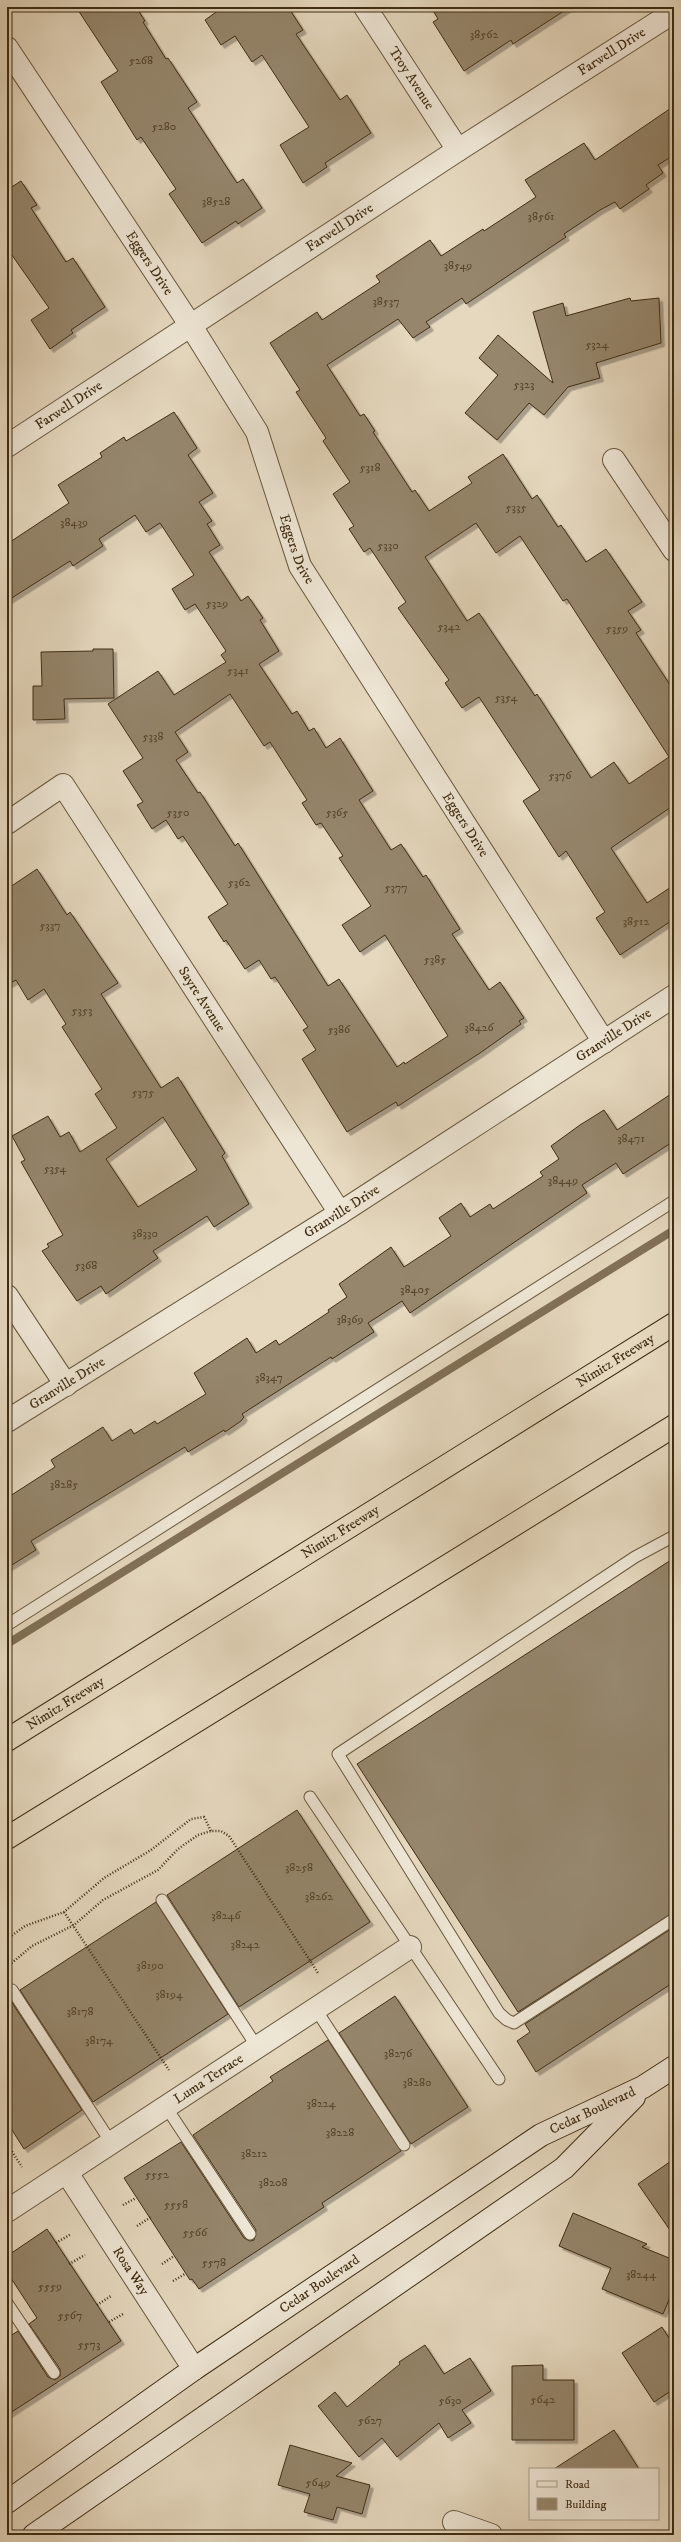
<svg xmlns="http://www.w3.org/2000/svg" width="681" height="2542" font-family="'IM FELL DW Pica',serif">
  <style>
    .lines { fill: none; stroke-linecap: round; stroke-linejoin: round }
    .stream { stroke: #817157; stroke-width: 8 }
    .building { fill: #95866c; stroke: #3f2d13; fill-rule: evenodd; filter: url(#shadow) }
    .lane-casing { stroke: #68583e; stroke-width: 13 }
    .street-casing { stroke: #68583e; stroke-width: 24 }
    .secondary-casing { stroke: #3f2d13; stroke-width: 24 }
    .highway-casing { stroke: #3f2d13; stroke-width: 24 }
    .path { stroke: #3f2d13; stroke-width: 2.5; stroke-dasharray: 1 2; stroke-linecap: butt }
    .lane { stroke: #eee6d5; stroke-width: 11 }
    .street { stroke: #eee6d5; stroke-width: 22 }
    .secondary { stroke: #eee6d5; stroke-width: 22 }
    .highway { stroke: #e5d8be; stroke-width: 22 }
    .labels { text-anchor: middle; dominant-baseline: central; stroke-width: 3; stroke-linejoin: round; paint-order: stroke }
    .number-label { font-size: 12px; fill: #544329 }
    .street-label { font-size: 14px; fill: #3f2d13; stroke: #eee6d5 }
  </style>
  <defs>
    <filter id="shadow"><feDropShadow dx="3.5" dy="3.5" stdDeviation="0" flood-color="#0004"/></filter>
  </defs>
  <rect width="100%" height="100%" fill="#e5d8be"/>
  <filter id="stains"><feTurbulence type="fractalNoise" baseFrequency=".005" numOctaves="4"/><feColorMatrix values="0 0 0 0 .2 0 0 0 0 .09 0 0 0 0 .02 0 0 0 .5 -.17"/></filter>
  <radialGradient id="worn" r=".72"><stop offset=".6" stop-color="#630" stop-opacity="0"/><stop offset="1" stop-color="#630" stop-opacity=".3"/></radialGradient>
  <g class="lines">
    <!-- stream -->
    <path class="stream" d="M7,1644L674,1230"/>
  </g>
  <!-- building -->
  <g class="building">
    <path d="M76,7H136L145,21L143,22L166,59L168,58L197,102L188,108L237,183L243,179L262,208L238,224L236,221L202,243L169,194L176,189L141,137L137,140L101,82L118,71Z"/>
    <path d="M223,7H288L303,30L296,34L340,100L347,95L371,133L325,163L327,167L303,183L280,145L309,127L262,55L252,62L235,36L221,45L205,20Z"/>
    <path d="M431,7H570L513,44L511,40L464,71L433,22L438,19Z"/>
    <path d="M674,106V155L658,165L663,173L646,185L649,189L620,209L615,202L600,210L564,234L566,237L466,304L462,298L426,322L430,327L413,338L398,319L327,365L360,416L364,414L375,431L373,432L412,492L415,490L429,511L472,483L468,477L503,454L532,499L537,495L558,527L561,525L586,562L606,549L642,602L628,611L641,630L636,633L674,691V805L611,848L647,903L674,885V919L620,955L596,918L605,912L566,851L559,857L523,801L540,790L479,697L462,708L445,683L449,680L398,608L406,602L370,548L364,552L349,529L354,526L333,494L350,482L323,441L326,438L296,392L300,390L270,343L317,312L322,320L380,282L376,276L430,240L441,256L483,229L484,231L536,197L525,180L584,143L595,160ZM476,523L496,553L520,536L563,601L567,599L669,757L629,784L614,762L591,778L537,694L535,696L479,613L467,621L425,557Z"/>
    <path d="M21,181L37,205L31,208L66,262L73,258L105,307L71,330L73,333L50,349L31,320L49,308L7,248V190Z"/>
    <path d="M630,298L631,301L659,298L661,343L596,363L600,378L568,387L544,415L529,403L497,440L465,413L498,375L479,358L498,335L553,383L533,312L563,303L566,316Z"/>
    <path d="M174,412L197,448L188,455L213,493L199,502L212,521L207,524L220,545L209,552L241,601L248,596L263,618L260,620L279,651L259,664L292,714L297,711L309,731L314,728L326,748L340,738L373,791L359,800L391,850L401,844L423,877L426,875L460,929L452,934L489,990L500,982L524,1018L519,1021L521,1024L480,1053L398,1106L396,1102L347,1132L302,1059L316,1050L303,1030L308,1027L275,977L271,979L259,960L245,969L226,940L224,942L208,917L228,904L183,836L178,839L166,820L152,829L137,805L143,802L123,771L143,758L108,704L158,671L174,695L226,662L221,655L226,651L195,604L185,610L172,589L194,575L160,523L146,532L135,515L99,539L103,546L73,566L70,561L7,601V544L69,503L58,485L102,457L100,453L124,437L126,441ZM230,694L264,746L270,742L307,800L302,803L316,825L321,823L343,856L339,858L371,906L342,925L360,952L385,935L448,1036L405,1064L404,1062L397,1067L339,979L328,986L238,843L235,846L200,792L198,793L176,760L188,752L175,732Z"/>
    <path d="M93,649H113L114,698L64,699L65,719L33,720V686H42L41,652L93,651Z"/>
    <path d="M37,869L67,915L70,912L118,983L101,994L161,1088L178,1077L225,1153L222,1156L249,1204L214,1227L207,1216L153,1251L158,1258L106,1294L101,1286L77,1301L42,1251L49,1247L47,1244L63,1235L21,1162L25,1160L12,1136L48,1116L60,1137L69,1132L80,1152L117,1128L95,1094L102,1089L62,1027L66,1024L44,989L28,1000L16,980L7,985V889ZM163,1117L197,1170L138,1207L106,1159Z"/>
    <path d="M674,1092V1141L623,1174L616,1163L582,1185L587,1193L410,1313L402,1301L368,1323L374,1332L332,1359L331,1357L242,1414L244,1417L241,1421L225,1432L224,1430L188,1452L185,1447L31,1541L36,1550L7,1568V1498L55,1467L51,1460L103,1427L112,1441L131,1429L134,1434L155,1421L157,1424L206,1394L194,1373L247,1338L256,1353L276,1340L279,1345L329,1312L328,1310L347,1297L339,1284L391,1247L404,1267L451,1236L439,1218L461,1203L470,1217L490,1204L493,1209L543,1176L540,1172L559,1159L551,1146L580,1125L604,1110L617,1130Z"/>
    <path d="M674,1558V1912L518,2012L357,1764Z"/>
    <path d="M297,1810L370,1922L239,2007L167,1895Z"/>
    <path d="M156,1902L228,2014L93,2102L20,1990Z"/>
    <path d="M674,1927V1982L536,2072L517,2041L530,2032L525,2024Z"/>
    <path d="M395,1996L468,2107L411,2144L339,2033Z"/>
    <path d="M9,1998L82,2110L24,2149L7,2122Z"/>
    <path d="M328,2040L401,2151L322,2203L324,2207L199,2289L192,2279L190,2280L124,2178L181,2142L244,2238L250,2241L254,2240L256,2230L193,2135L273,2081L270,2077Z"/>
    <path d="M674,2159V2236L638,2184Z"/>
    <path d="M573,2213L647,2244L642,2247L674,2260V2288L663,2314L602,2289L611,2268L559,2246Z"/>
    <path d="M47,2229L121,2341L7,2415V2338L18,2331L48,2377L55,2380L60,2376V2369L29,2324L37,2318L7,2272V2256Z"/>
    <path d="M662,2327L674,2346V2389L654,2402L622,2353Z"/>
    <path d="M425,2345L444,2374L470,2358L491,2391L462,2410L471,2423L448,2438L439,2423L397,2457L382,2438L359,2457L318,2406L335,2392L347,2407L400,2364L399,2362Z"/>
    <path d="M543,2365V2380H574V2440H512V2366Z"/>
    <path d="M614,2430L639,2469H554Z"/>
    <path d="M290,2445L352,2463L336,2476L370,2485L362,2514L337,2507L333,2520L304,2512L310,2494L278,2485Z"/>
  </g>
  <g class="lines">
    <defs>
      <g id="lane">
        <path d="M674,1536L635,1557L338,1754L499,2013L507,2020L514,2023L674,1919"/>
        <path d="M7,1625L674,1201"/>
        <path d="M310,1797L499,2079"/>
        <path d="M162,1900L257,2047"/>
        <path d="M12,1990L112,2144"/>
        <path d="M315,2008L404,2145"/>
        <path d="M166,2107L250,2234"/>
        <path d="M7,2303L54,2373"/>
      </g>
      <g id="street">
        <path id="s1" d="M365,7L458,150"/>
        <path id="s2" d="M7,48L191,326L257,432L300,566L604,1042"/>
        <path id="s3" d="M7,446L458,150L674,12"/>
        <path d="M614,460L674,550"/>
        <path id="s4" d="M7,823L63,785L340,1213"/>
        <path d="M7,1296L66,1385"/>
        <path id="s5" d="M7,1421L340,1213L674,996"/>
        <path id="s6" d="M67,2173L194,2369"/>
        <path id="s7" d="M7,2211L410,1947"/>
        <path d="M454,2522L491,2535"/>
      </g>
      <g id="secondary">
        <path id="s8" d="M7,2502L194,2369L541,2135L643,2087L674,2067"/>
        <path d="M34,2535L564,2168L634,2097"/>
      </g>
      <g id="highway">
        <path id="s9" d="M7,1740L674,1324"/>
        <path d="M7,1838L674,1426"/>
      </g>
    </defs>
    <!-- lane casing -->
    <use href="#lane" class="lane-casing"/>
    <!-- street casing -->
    <use href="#street" class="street-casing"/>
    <!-- secondary casing -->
    <use href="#secondary" class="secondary-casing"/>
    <!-- highway casing -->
    <use href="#highway" class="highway-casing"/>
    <!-- path -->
    <g class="path">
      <path d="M64,1912L169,2070"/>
      <path d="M7,1939L25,1926L64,1912L104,1878L151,1850L191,1819L204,1817L211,1831"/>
      <path d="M7,1967L32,1946L74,1925L103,1900L158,1870L178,1849L198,1835L211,1831H221L229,1836L318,1973"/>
      <path d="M7,2144L22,2167"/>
      <path d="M123,2205L136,2198"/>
      <path d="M137,2226L151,2217"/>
      <path d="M56,2243L71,2234"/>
      <path d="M69,2264L85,2255"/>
      <path d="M162,2264L174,2256"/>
      <path d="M173,2281L185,2274"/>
      <path d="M97,2305L111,2296"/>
      <path d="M109,2322L123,2314"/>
    </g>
    <!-- lane -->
    <use href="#lane" class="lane"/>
    <!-- street -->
    <use href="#street" class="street"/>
    <!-- secondary -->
    <use href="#secondary" class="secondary"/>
    <!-- highway -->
    <use href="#highway" class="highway"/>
  </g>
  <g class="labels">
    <!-- number labels -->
    <g class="number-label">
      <text x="484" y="34">38562</text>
      <text x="141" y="60">5268</text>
      <text x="164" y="126">5280</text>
      <text x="216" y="201">38528</text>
      <text x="541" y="216">38561</text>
      <text x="458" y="265">38549</text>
      <text x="386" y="301">38537</text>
      <text x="597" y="344">5324</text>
      <text x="524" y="384">5323</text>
      <text x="370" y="467">5318</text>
      <text x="516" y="507">5335</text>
      <text x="74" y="522">38439</text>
      <text x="388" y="545">5330</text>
      <text x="217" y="603">5329</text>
      <text x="449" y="626">5342</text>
      <text x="617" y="628">5359</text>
      <text x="238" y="670">5341</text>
      <text x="506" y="697">5354</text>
      <text x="153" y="736">5338</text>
      <text x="560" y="775">5376</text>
      <text x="178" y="812">5350</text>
      <text x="337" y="812">5365</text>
      <text x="239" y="882">5362</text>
      <text x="396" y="887">5377</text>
      <text x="636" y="921">38512</text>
      <text x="50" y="925">5337</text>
      <text x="435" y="959">5385</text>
      <text x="82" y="1010">5353</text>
      <text x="479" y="1027">38426</text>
      <text x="339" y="1029">5386</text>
      <text x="143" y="1092">5375</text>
      <text x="631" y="1138">38471</text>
      <text x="55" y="1168">5354</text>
      <text x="563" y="1180">38449</text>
      <text x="145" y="1233">38330</text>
      <text x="86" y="1265">5368</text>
      <text x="415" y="1289">38405</text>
      <text x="350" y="1319">38369</text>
      <text x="269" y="1377">38347</text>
      <text x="64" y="1484">38285</text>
      <text x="299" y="1867">38258</text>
      <text x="319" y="1896">38262</text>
      <text x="226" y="1915">38246</text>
      <text x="245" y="1944">38242</text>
      <text x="150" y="1965">38190</text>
      <text x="169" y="1994">38194</text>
      <text x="80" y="2011">38178</text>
      <text x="99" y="2040">38174</text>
      <text x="398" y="2053">38276</text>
      <text x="417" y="2082">38280</text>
      <text x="321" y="2103">38224</text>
      <text x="340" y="2132">38228</text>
      <text x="254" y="2153">38212</text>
      <text x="157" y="2174">5552</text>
      <text x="273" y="2182">38208</text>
      <text x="176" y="2204">5558</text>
      <text x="195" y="2232">5566</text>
      <text x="214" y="2262">5578</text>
      <text x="641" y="2274">38244</text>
      <text x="50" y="2286">5559</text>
      <text x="70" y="2315">5567</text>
      <text x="89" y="2344">5573</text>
      <text x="543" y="2399">5642</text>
      <text x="450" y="2400">5630</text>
      <text x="370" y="2420">5627</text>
      <text x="318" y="2482">5649</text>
    </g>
    <!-- street labels -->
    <g class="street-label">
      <text stroke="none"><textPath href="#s3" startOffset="722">Farwell Drive</textPath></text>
      <text stroke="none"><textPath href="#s1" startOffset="85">Troy Avenue</textPath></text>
      <text stroke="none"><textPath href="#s3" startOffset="398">Farwell Drive</textPath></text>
      <text stroke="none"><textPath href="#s2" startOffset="258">Eggers Drive</textPath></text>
      <text stroke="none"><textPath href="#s3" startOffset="74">Farwell Drive</textPath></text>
      <text stroke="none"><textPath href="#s2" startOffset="582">Eggers Drive</textPath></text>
      <text stroke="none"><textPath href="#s2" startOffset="906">Eggers Drive</textPath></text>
      <text stroke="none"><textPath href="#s4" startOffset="323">Sayre Avenue</textPath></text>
      <text stroke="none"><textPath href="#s5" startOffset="719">Granville Drive</textPath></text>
      <text stroke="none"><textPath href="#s5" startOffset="395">Granville Drive</textPath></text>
      <text stroke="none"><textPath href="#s9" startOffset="717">Nimitz Freeway</textPath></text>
      <text stroke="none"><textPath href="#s5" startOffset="71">Granville Drive</textPath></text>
      <text stroke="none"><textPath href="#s9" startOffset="393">Nimitz Freeway</textPath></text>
      <text stroke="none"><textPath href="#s9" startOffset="69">Nimitz Freeway</textPath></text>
      <text stroke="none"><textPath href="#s7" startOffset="241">Luma Terrace</textPath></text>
      <text stroke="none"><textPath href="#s8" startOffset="705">Cedar Boulevard</textPath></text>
      <text stroke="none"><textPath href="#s6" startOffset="117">Rosa Way</textPath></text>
      <text stroke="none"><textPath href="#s8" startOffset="381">Cedar Boulevard</textPath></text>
    </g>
  </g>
  <!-- margin -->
  <rect width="681" height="2542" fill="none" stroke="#e5d8be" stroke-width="24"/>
  <rect x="8" y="8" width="665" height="2526" fill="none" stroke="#3f2d13" stroke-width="2"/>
  <rect x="12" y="12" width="657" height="2518" fill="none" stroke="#3f2d13"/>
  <!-- legend -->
  <rect x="529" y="2468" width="130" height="52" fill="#eee6d5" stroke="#a89c87"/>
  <rect x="537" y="2481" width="20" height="6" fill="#eee6d5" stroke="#a89c87"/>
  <text x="565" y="2488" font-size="12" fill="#3f2d13">Road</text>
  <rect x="537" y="2498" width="20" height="12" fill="#95866c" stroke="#a89c87"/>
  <text x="565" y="2508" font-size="12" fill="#3f2d13">Building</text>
  <rect width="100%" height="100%" filter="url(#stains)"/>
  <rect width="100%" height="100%" fill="url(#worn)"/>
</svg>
